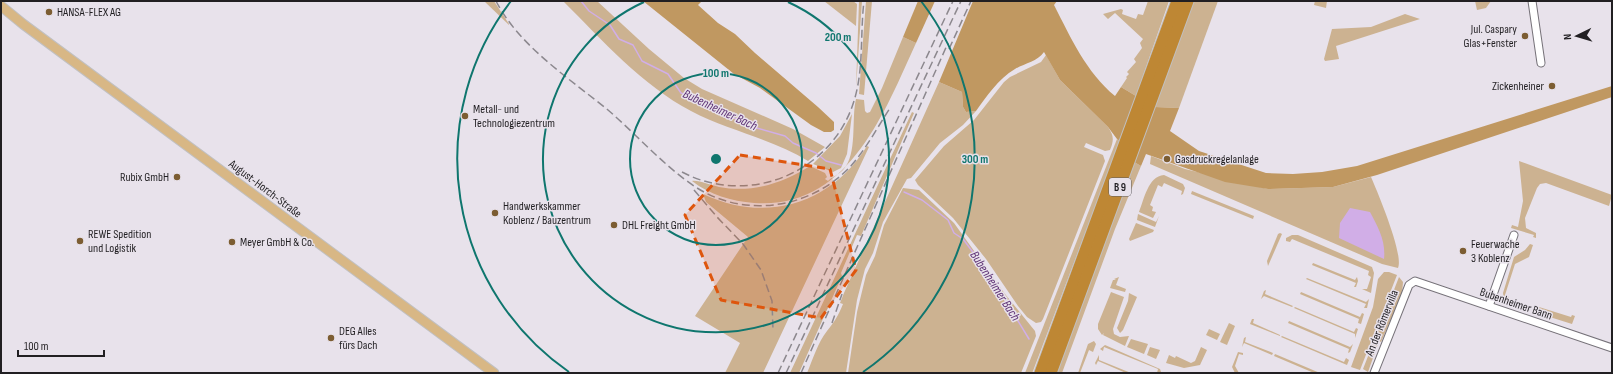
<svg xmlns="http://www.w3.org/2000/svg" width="1613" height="374" font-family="'Sofia Sans Condensed',sans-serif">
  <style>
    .green { fill: #ccb291 }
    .forest { fill: #c09861 }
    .water { fill: #d1aee7 }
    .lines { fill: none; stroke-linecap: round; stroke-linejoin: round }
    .stream { stroke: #d1aee7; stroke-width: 1.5 }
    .minor-casing { stroke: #767279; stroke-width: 9 }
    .major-casing { stroke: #c1c0c1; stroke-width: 11 }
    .highway-casing { stroke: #c1c0c1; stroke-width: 13 }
    .minor { stroke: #fff; stroke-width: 7 }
    .major { stroke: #d8b785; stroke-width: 9 }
    .highway { stroke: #be8734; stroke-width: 11 }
    .rail { stroke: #8c888e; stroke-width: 1.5; stroke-dasharray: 8 4; stroke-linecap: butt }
    .marked { fill: #de560d; fill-opacity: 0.2; stroke: #de560d; stroke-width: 3; stroke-dasharray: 8 5; stroke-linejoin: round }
    .ring { fill: none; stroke: #0f766e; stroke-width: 2 }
    .poi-dot { fill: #7c5d32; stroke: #e8e2eb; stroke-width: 1.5 }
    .labels { text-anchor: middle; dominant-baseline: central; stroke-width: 3; stroke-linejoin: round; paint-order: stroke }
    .shield { fill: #e8e2eb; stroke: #5d5a5e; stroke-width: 1 }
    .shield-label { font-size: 11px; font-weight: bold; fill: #211f22 }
    .poi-label { font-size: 12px; fill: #211f22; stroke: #e8e2eb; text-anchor: start }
    .street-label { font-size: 12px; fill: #211f22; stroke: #e8e2eb }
    .water-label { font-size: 13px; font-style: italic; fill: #5f3376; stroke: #e8e2eb }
    .centre { fill: #0f766e; stroke: #e8e2eb; stroke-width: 2 }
    .ring-label { font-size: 12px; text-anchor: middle; font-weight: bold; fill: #0f766e; stroke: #e8e2eb; stroke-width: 3; stroke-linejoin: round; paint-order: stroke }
  </style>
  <rect width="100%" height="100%" fill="#e8e2eb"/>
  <!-- green -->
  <g class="green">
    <path d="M484,1H494L509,24V25Z"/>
    <path d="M563,1H597L649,49L684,78L702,89L793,129L825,147L808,161C773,139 729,131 691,111C643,86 601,39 563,1Z"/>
    <path d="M824,1H853L857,4L856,26Z"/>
    <path d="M859,1H862L856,88Z"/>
    <path d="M866,1H872L864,95L859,94Z"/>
    <path d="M1148,1H1169L1136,96L1121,87L1127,78L1126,77L1129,74L1127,72L1136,62L1134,59L1142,48L1140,43L1143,39L1115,13L1108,19L1103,14L1121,9L1123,10L1122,14L1136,19L1138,14L1143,15Z"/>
    <path d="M1194,1H1218L1179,108L1155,107Z"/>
    <path d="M1315,1H1327L1326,8L1314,5Z"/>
    <path d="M1475,1H1491L1486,8L1477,10Z"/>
    <path d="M1405,14L1420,19L1336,46L1339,59L1325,61L1324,59L1332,29L1371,27Z"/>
    <path d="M903,37L916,43C884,113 848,210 754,203C731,201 710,195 692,181C699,180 710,185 719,187C751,193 782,184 810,166L825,173L827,177L825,179L828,181C832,177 838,175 843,170C858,154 851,119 856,99L864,100L865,111L867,113L870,112L882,88Z"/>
    <path d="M1046,55L1060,80L1108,127C1114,136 1114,140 1110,150L1105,151L1086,143L1084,147L1103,155L1105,161L1043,319L1041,322L1036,323L1027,317L1018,306L986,259L953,218L918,185L915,180L944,146L974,120L1004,82L1010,77L1041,62Z"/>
    <path d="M939,82L962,92L963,107L966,112L976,111L963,125L940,143L911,178L907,179L883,222L873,253L865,269L857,300L846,373H807C813,359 818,342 827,331C835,321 838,316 843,304L840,303L844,293Z"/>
    <path d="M912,112L914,113L861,236L857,235L841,273L842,276L799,373H790Z"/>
    <path d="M852,114L847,154L841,168L833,172L813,164L840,136Z"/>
    <path d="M1117,139L1120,141L1033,371L1032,373H1025Z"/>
    <path d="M867,146L869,147L763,373H725L740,343L695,316L748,237L706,202L703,194C766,224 831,204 867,146Z"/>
    <path d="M1151,156L1185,169L1268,189L1333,187L1371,177C1378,193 1404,255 1398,268L1382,264L1150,164Z"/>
    <path d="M1519,161L1612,195L1609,206L1546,183L1540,184L1537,188L1525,218L1526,228L1536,233V238L1533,237L1534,235L1511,228L1512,225L1518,227L1523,201Z"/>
    <path d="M1134,162L1141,166L1115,229L1062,373H1057Z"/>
    <path d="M1164,175L1183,184L1185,188L1183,194L1181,195L1182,191L1164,183L1162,187L1158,185L1150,205L1153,207L1152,211L1156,212L1153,218L1139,212C1144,200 1148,176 1164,175Z"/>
    <path d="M903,188L919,190L954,223L1005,294L1035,331L1036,336L1021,373H848L857,312L866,275L875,256L884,225Z"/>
    <path d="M1192,191L1254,216L1253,219L1191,194Z"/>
    <path d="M1138,214L1156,222L1159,216L1155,227L1137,220Z"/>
    <path d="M1136,223L1154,230L1153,232L1130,241L1129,239Z"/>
    <path d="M1280,233L1282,234L1268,266L1267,261L1278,234Z"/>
    <path d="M1292,235H1298L1372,267L1374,273L1371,293L1362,289H1367L1371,277L1368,275L1369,271L1292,239L1290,242L1286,241V238Z"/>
    <path d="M1530,244L1533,245L1529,257L1515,264L1505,295L1509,297L1508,301L1518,304L1520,301L1519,307L1504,300L1503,293L1514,257L1525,250Z"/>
    <path d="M1313,263L1355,280L1357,277L1358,281L1356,287H1354L1356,283L1312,265Z"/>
    <path d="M1384,272H1389L1397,275L1360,370L1351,367L1373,307L1378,279Z"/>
    <path d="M1119,277L1116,285L1126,289L1125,292L1110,288L1113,280H1116L1114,279Z"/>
    <path d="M1399,277L1403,282L1402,294L1381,342L1379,341L1368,372L1363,369Z"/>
    <path d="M1307,278L1366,302L1369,299L1367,308H1364L1366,304L1306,279Z"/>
    <path d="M1266,290L1265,294L1293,306L1292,307L1264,296L1261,299L1264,291Z"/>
    <path d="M1111,292L1124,297L1113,329L1114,334L1120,337L1129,336L1125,346L1103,335L1104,333L1102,335L1098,329V324Z"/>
    <path d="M1301,292L1360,317L1362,313L1364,314L1361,324L1358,323L1359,319L1300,294Z"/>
    <path d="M1129,293L1137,297L1123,330L1120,333L1117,328L1128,301Z"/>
    <path d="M1295,307L1354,332L1356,328L1358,329L1355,338V334L1294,308Z"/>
    <path d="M1539,307L1571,317L1572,315L1575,316L1572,324L1537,313Z"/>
    <path d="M1252,319H1254L1253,323L1280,335V336L1250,324Z"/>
    <path d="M1289,321L1350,347L1353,344L1350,352L1348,353L1349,349L1288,323Z"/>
    <path d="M1229,323L1235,326L1227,345L1220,342Z"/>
    <path d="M1209,329L1220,334L1217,340L1206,335Z"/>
    <path d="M1282,336L1344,362L1346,358L1349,360L1347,365L1281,337Z"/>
    <path d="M1246,337L1245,342L1273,353L1272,355L1244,343L1242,347L1244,338Z"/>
    <path d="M1131,339L1148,344L1144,354L1127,347Z"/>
    <path d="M1094,341L1096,344L1093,352L1089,350L1080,373H1078L1088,344Z"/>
    <path d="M1105,345L1160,369L1161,372L1157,373L1158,369L1104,347L1103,351L1100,349Z"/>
    <path d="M1150,347L1160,350L1156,359L1147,355Z"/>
    <path d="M1201,347L1207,350L1200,365L1184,368L1166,363L1169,355L1175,358L1176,356L1191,363L1195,361Z"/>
    <path d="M1238,352L1243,353V355L1239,354L1235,366L1239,373H1235L1232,367Z"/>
    <path d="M1275,354L1320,373H1314L1274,356Z"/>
    <path d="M1099,355V360L1131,373H1126L1098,361L1096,365L1095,363Z"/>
  </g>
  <!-- forest -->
  <g class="forest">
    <path d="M643,1H702L698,5L718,23L735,34L755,53L818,107L834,122V130L831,132H824L811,125L760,88L734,74Z"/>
    <path d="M918,1H935L916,43L903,37Z"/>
    <path d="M973,1H1057L1054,5C1071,38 1086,72 1115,96L1121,87L1136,96L1120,141L1117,139L1108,127L1060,80L1044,52C1037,62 1025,63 1015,69C998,79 987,96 976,111L966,112L963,107L962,92L939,82Z"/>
    <path d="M1612,86V97L1377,175L1333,187L1268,189L1225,182L1146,154L1141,166L1134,162L1155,107L1179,108L1170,131L1199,151L1266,173L1293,174L1322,172L1357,166Z"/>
  </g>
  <!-- water -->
  <path class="water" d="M1350,208L1370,212C1378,227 1386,241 1384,259L1339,238L1340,223Z"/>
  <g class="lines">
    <!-- stream -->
    <g class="stream">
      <path d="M581,1L589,11L610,25L619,39L633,45L642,61L668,74L681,93L753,127L785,136L793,143L816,153L826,161L841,165"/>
      <path d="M904,192L922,200L948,220L954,233L963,239L990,275L1029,339"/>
    </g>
    <defs>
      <g id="minor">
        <path d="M1532,1L1541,63"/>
        <path d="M1489,306L1514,235"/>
        <path d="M1374,373L1409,285L1415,281L1612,348"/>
      </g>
      <path id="major" d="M1,6L23,24L494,373"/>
      <g id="highway">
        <path d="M1040,373L1177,1"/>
        <path d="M1051,373L1188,1"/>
      </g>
    </defs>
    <!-- minor casing -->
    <use href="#minor" class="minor-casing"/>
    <!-- major casing -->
    <use href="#major" class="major-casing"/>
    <!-- highway casing -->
    <use href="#highway" class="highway-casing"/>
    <!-- minor -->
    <use href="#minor" class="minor"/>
    <!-- major -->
    <use href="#major" class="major"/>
    <!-- highway -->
    <use href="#highway" class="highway"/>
    <!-- rail -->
    <g class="rail">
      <path d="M496,1C519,46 570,79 608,110C637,135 663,165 694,186C743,219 809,209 849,168C865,151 877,128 890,108"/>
      <path d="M949,49L971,1"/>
      <path d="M682,172C748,207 832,173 854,101C864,69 860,34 864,1"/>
      <path d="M694,190L717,217L743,244L761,270L772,301L773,331"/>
      <path d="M832,323L842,294"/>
      <path d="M778,373L953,1"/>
      <path d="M786,373L961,1"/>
      <path d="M801,373L948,43"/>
    </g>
  </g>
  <!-- marked area -->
  <path class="marked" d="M740,155L830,169L856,270L821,318L721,300L685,215Z"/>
  <!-- distance rings -->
  <g class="ring">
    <circle cx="716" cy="159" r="86"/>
    <path d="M788 2A173 173 0 1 1 644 2"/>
    <path d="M569 372A259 259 0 0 1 511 1M921 1A259 259 0 0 1 863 372"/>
  </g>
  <!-- markers -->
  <g class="poi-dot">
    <circle cx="49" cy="12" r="4"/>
    <circle cx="1525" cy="36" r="4"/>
    <circle cx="1552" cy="86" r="4"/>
    <circle cx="465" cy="116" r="4"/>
    <circle cx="1167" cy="159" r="4"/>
    <circle cx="177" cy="177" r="4"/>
    <circle cx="495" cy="213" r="4"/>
    <circle cx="614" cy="225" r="4"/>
    <circle cx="80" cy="241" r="4"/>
    <circle cx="232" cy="242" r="4"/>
    <circle cx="1463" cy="251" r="4"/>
    <circle cx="331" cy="338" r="4"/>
  </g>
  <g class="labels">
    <!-- shield labels -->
    <rect class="shield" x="1109" y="178" width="22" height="18" rx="3"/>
    <g class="shield-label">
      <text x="1120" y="187">B 9</text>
    </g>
    <!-- poi labels -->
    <g class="poi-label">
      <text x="57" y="12">HANSA-FLEX AG</text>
      <text x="1517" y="29" text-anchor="end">Jul. Caspary<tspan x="1517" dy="14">Glas+Fenster</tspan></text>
      <text x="1544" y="86" text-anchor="end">Zickenheiner</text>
      <text x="473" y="109">Metall- und<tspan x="473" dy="14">Technologiezentrum</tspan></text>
      <text x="1175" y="159">Gasdruckregelanlage</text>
      <text x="169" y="177" text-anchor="end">Rubix GmbH</text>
      <text x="503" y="206">Handwerkskammer<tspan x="503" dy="14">Koblenz / Bauzentrum</tspan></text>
      <text x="622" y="225">DHL Freight GmbH</text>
      <text x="88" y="234">REWE Spedition<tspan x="88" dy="14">und Logistik</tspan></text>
      <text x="240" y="242">Meyer GmbH &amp; Co.</text>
      <text x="1471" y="244">Feuerwache<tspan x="1471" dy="14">3 Koblenz</tspan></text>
      <text x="339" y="331">DEG Alles<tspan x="339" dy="14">fürs Dach</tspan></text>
    </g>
    <!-- street labels -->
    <g class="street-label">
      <text transform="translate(265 189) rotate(37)">August-Horch-Straße</text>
      <text transform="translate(1516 304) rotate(19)">Bubenheimer Bann</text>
      <text transform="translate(1382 323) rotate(-68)">An der Römervilla</text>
    </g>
    <!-- water labels -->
    <g class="water-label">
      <text transform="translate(720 110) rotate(25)">Bubenheimer Bach</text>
      <text transform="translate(995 286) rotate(57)">Bubenheimer Bach</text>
    </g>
  </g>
  <circle cx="716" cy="159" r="6" class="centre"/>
  <g class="ring-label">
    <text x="838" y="41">200 m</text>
    <text x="716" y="77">100 m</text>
    <text x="975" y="163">300 m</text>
  </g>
  <!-- border -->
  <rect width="1613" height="374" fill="none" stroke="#211f22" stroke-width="4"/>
  <!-- north arrow -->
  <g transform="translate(1577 36) rotate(265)" stroke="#e8e2eb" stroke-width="3" paint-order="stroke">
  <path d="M0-3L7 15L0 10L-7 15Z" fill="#211f22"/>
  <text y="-6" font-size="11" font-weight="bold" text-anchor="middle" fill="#211f22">N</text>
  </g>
  <!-- scale -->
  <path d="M18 350v6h86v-6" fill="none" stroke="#211f22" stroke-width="2"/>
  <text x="24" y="350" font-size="12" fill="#211f22" stroke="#e8e2eb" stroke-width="3" paint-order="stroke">100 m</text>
</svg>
